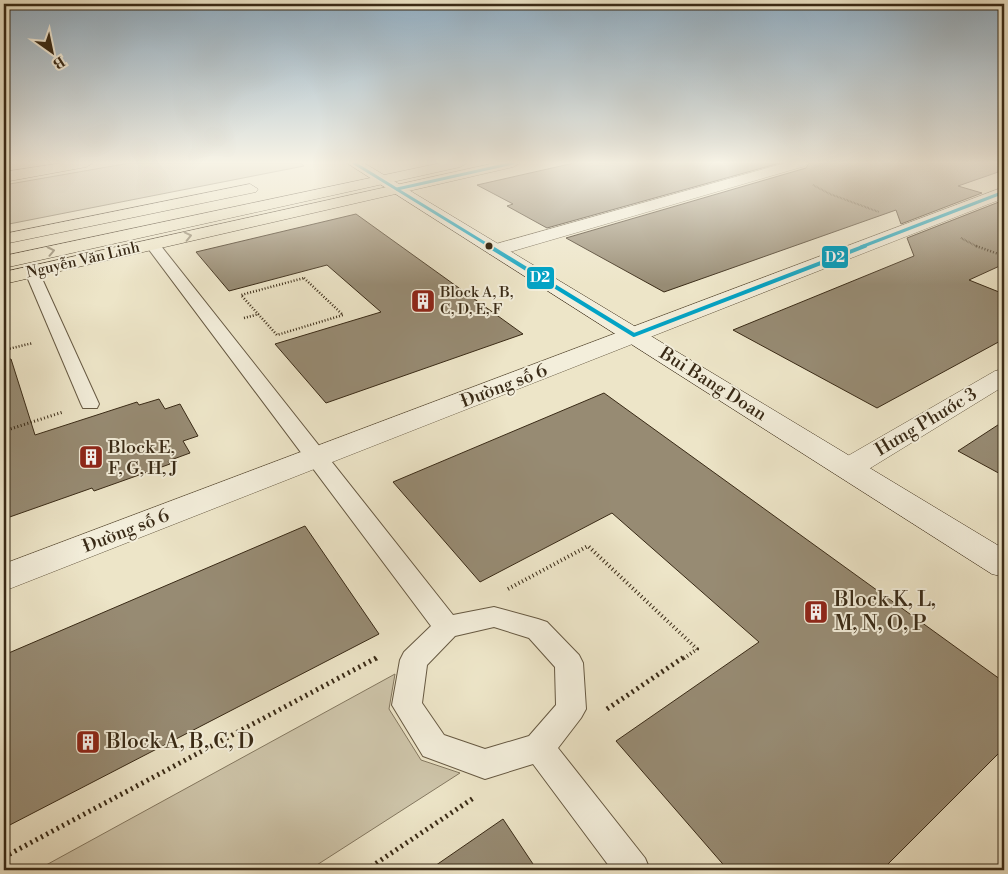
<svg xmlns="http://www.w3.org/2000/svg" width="1008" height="874" font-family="'Libre Bodoni',serif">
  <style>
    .green { fill: #cec5aa; stroke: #847860 }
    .building { fill: #978b73; stroke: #392a16 }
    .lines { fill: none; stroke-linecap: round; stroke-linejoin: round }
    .lane-casing { stroke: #665942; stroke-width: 2 }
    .street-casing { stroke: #665942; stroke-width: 1 }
    .secondary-casing { stroke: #392a16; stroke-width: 1 }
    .primary-casing { stroke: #392a16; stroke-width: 1 }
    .highway-casing { stroke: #392a16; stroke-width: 1 }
    .path-far4 { stroke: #392a16; stroke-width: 2; stroke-dasharray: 0.5 1; stroke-linecap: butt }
    .path-far3 { stroke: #392a16; stroke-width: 2.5; stroke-dasharray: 1 2; stroke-linecap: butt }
    .path-far2 { stroke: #392a16; stroke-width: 3; stroke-dasharray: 1 2.5; stroke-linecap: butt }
    .path-far1 { stroke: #392a16; stroke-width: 4; stroke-dasharray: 1 3; stroke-linecap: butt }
    .path { stroke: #392a16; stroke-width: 5; stroke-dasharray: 2 4; stroke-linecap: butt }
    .lane { fill: #f3eedb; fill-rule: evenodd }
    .street { fill: #f3eedb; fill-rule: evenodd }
    .secondary { fill: #f3eedb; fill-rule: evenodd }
    .primary { fill: #ede5c8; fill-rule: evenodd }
    .highway { fill: #ede5c8; fill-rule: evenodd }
    .bus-1-far1-casing { stroke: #f3eedb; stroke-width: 5.5 }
    .bus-1-casing { stroke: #f3eedb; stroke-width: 7 }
    .bus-1-far1 { stroke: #03a3c5; stroke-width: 3 }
    .bus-1 { stroke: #03a3c5; stroke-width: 4 }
    .oneway { stroke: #93886f }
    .bus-dot { fill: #392a16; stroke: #f3eedb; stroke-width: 2 }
    .labels { text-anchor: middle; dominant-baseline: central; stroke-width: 4; stroke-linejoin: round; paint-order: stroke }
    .far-street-label { font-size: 15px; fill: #392a16; stroke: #f3eedb }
    .far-poi-label { font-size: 15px; fill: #392a16; stroke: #f3eedb; text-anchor: start }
    .street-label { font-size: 18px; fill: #392a16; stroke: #f3eedb }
    .poi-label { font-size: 18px; fill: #392a16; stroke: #f3eedb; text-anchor: start }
    .near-poi-label { font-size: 21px; fill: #392a16; stroke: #f3eedb; text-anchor: start }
    .line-badge { stroke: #f3eedb; stroke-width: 2 }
    .badge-label { font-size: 14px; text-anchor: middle; font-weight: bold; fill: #fff }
  </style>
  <rect width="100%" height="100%" fill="#ede5c8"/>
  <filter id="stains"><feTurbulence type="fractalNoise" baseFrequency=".004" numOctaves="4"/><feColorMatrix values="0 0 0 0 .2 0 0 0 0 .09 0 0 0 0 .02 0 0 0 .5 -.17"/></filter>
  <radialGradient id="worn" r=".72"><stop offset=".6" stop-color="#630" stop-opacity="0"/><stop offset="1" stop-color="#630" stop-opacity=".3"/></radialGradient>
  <!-- green -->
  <g class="green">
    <path d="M130,163H300L304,166L4,225V185Z"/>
    <path d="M395,674L389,709L421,760L460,773L309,870H37Z"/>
  </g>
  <!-- building -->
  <g class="building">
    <path d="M574,163H780L547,228L507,206L513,204L477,185Z"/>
    <path d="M809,163H1004V170L958,186L982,193L901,224L896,210L664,292L566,238L806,168Z"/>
    <path d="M1004,200V264L969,280L1004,294V339L877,408L733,330L914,256L907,238Z"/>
    <path d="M356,214L523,334L326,403L275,344L381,312L327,265L229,291L196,252Z"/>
    <path d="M11,359L35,435L137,402L139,405L159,399L165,409L180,404L198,436L183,441L190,453L168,461L170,464L94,491L92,488L4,519V360Z"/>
    <path d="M604,393L1004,682V748L882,870H728L616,741L759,642L612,513L480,582L393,482Z"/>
    <path d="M1004,421V476L958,451Z"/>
    <path d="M305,526L379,634L4,828V655Z"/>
    <path d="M503,819L537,870H429Z"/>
  </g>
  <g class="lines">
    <defs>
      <g id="lane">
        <path d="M152,240L157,241L453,615L494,607L538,619L547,622L579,655L583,663L586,709L581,718L558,748L645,858L650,870H612L533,764L485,779L423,756L392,705L400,660L404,652L431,626L147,247L145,244ZM494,627L529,638L555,667L556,705L529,736L485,749L444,735L422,703L427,665L455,636Z"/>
        <path d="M32,268L39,272L99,404L97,408H83L81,404L25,272Z"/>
      </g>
      <g id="street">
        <path d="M785,163H807L805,166L503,254H489L487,250L489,246Z"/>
        <path d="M1004,187V198L4,591V564Z"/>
        <path d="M1004,369V386L859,475L849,477L839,475L835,468L839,461L995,371Z"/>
      </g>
      <path id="secondary" d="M347,163H364L1004,549V577L992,574Z"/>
      <path id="primary" d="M495,163H520L513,167L4,284V272Z"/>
      <g id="highway">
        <path d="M62,163H93L86,167L4,182V172Z"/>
        <path d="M441,163H467L460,167L4,268V256Z"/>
        <path d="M250,184L258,189L256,192L4,244V234Z"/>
      </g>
    </defs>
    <!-- lane casing -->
    <use href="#lane" class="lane-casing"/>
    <!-- street casing -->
    <use href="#street" class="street-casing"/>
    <!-- secondary casing -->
    <use href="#secondary" class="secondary-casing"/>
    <!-- primary casing -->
    <use href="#primary" class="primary-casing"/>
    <!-- highway casing -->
    <use href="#highway" class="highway-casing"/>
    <!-- path-far4 -->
    <g class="path-far4">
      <path d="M813,185L830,194L879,212"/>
      <path d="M961,238L978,247"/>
    </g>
    <!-- path-far3 -->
    <g class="path-far3">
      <path d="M976,246L1004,256"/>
      <path d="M304,278L343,315L277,335L241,295Z"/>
      <path d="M244,318L259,314"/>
      <path d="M4,350L33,343"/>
    </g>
    <!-- path-far2 -->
    <path class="path-far2" d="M4,431L63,412"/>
    <!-- path-far1 -->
    <g class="path-far1">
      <path d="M508,589L588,546L697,649L683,659"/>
      <path d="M376,659L379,657"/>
    </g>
    <!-- path -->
    <g class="path">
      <path d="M607,709L684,657"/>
      <path d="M4,857L378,657"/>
      <path d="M366,870L475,797"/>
    </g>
    <!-- lane -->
    <use href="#lane" class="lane"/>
    <!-- street -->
    <use href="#street" class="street"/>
    <!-- secondary -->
    <use href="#secondary" class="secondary"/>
    <!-- primary -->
    <use href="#primary" class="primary"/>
    <!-- highway -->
    <use href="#highway" class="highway"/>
    <defs>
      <g id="bus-1-far1">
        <path d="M354,163L491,247"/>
        <path d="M397,189L513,163"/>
        <path d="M861,247L1004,192"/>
      </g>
      <path id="bus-1" d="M489,246L634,335L865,246"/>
    </defs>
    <!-- bus-1-far1 casing -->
    <use href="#bus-1-far1" class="bus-1-far1-casing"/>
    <!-- bus-1 casing -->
    <use href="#bus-1" class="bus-1-casing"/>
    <!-- bus-1-far1 -->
    <use href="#bus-1-far1" class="bus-1-far1"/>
    <!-- bus-1 -->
    <use href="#bus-1" class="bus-1"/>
  </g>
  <!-- one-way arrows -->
  <defs><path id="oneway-chevron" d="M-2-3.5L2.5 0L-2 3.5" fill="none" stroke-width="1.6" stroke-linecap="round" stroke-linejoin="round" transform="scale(1.25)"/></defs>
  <g class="oneway">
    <use href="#oneway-chevron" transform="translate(188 236) rotate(-13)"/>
    <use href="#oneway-chevron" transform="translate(51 251) rotate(-12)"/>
  </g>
  <!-- sky -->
  <linearGradient id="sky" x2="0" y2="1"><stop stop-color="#91aec3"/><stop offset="0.57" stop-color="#f7f3e6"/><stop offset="1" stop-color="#f7f3e6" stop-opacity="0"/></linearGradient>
  <rect width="1008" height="285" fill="url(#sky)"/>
  <!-- icons -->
  <defs>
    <symbol id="building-square" viewBox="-11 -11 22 22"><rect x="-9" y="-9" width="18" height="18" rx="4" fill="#8f2418" stroke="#f3eedb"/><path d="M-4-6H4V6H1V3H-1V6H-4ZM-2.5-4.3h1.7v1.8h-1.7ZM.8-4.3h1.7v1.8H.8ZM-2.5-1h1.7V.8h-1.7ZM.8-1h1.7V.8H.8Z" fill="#fff"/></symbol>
  </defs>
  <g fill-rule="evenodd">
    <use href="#building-square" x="409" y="287" width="28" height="28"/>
    <use href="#building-square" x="77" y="443" width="28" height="28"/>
    <use href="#building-square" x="802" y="598" width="28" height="28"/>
    <use href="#building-square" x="74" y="728" width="28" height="28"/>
  </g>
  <!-- markers -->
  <circle class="bus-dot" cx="489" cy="246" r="4.5"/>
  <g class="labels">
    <!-- far-street labels -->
    <g class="far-street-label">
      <text transform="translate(83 260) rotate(-13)">Nguyễn Văn Linh</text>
    </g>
    <!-- far-poi labels -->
    <g class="far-poi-label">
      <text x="440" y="292">Block A, B,<tspan x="440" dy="17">C, D, E, F</tspan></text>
    </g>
    <!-- street labels -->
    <g class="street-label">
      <text transform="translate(713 384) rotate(32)">Bui Bang Doan</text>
      <text transform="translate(504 386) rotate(-21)">Đường số 6</text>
      <text transform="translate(926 422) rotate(-31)">Hưng Phước 3</text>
      <text transform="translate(126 531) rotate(-21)">Đường số 6</text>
    </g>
    <!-- poi labels -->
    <g class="poi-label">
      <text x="108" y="447">Block E,<tspan x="108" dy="21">F, G, H, J</tspan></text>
    </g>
    <!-- near-poi labels -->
    <g class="near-poi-label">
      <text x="834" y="600">Block K, L,<tspan x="834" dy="24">M, N, O, P</tspan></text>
      <text x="106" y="742">Block A, B, C, D</text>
    </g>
  </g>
  <g class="line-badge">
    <rect x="821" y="245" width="28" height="24" rx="5" fill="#03a3c5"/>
    <rect x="526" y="266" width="29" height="24" rx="5" fill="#03a3c5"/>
  </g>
  <g class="badge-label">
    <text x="835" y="262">D2</text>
    <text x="540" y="282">D2</text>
  </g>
  <!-- margin -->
  <rect width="1008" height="874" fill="none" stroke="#ede5c8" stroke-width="20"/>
  <rect x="5" y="5" width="998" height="864" fill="none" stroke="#392a16" stroke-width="2.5"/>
  <rect x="10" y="10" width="988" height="854" fill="none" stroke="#392a16"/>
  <!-- north arrow -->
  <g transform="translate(52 52) rotate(147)" stroke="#f3eedb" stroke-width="4" paint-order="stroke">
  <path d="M0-4L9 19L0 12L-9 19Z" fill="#392a16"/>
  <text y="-8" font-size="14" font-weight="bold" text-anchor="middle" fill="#392a16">B</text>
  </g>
  <rect width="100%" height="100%" filter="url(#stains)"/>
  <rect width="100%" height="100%" fill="url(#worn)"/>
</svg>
